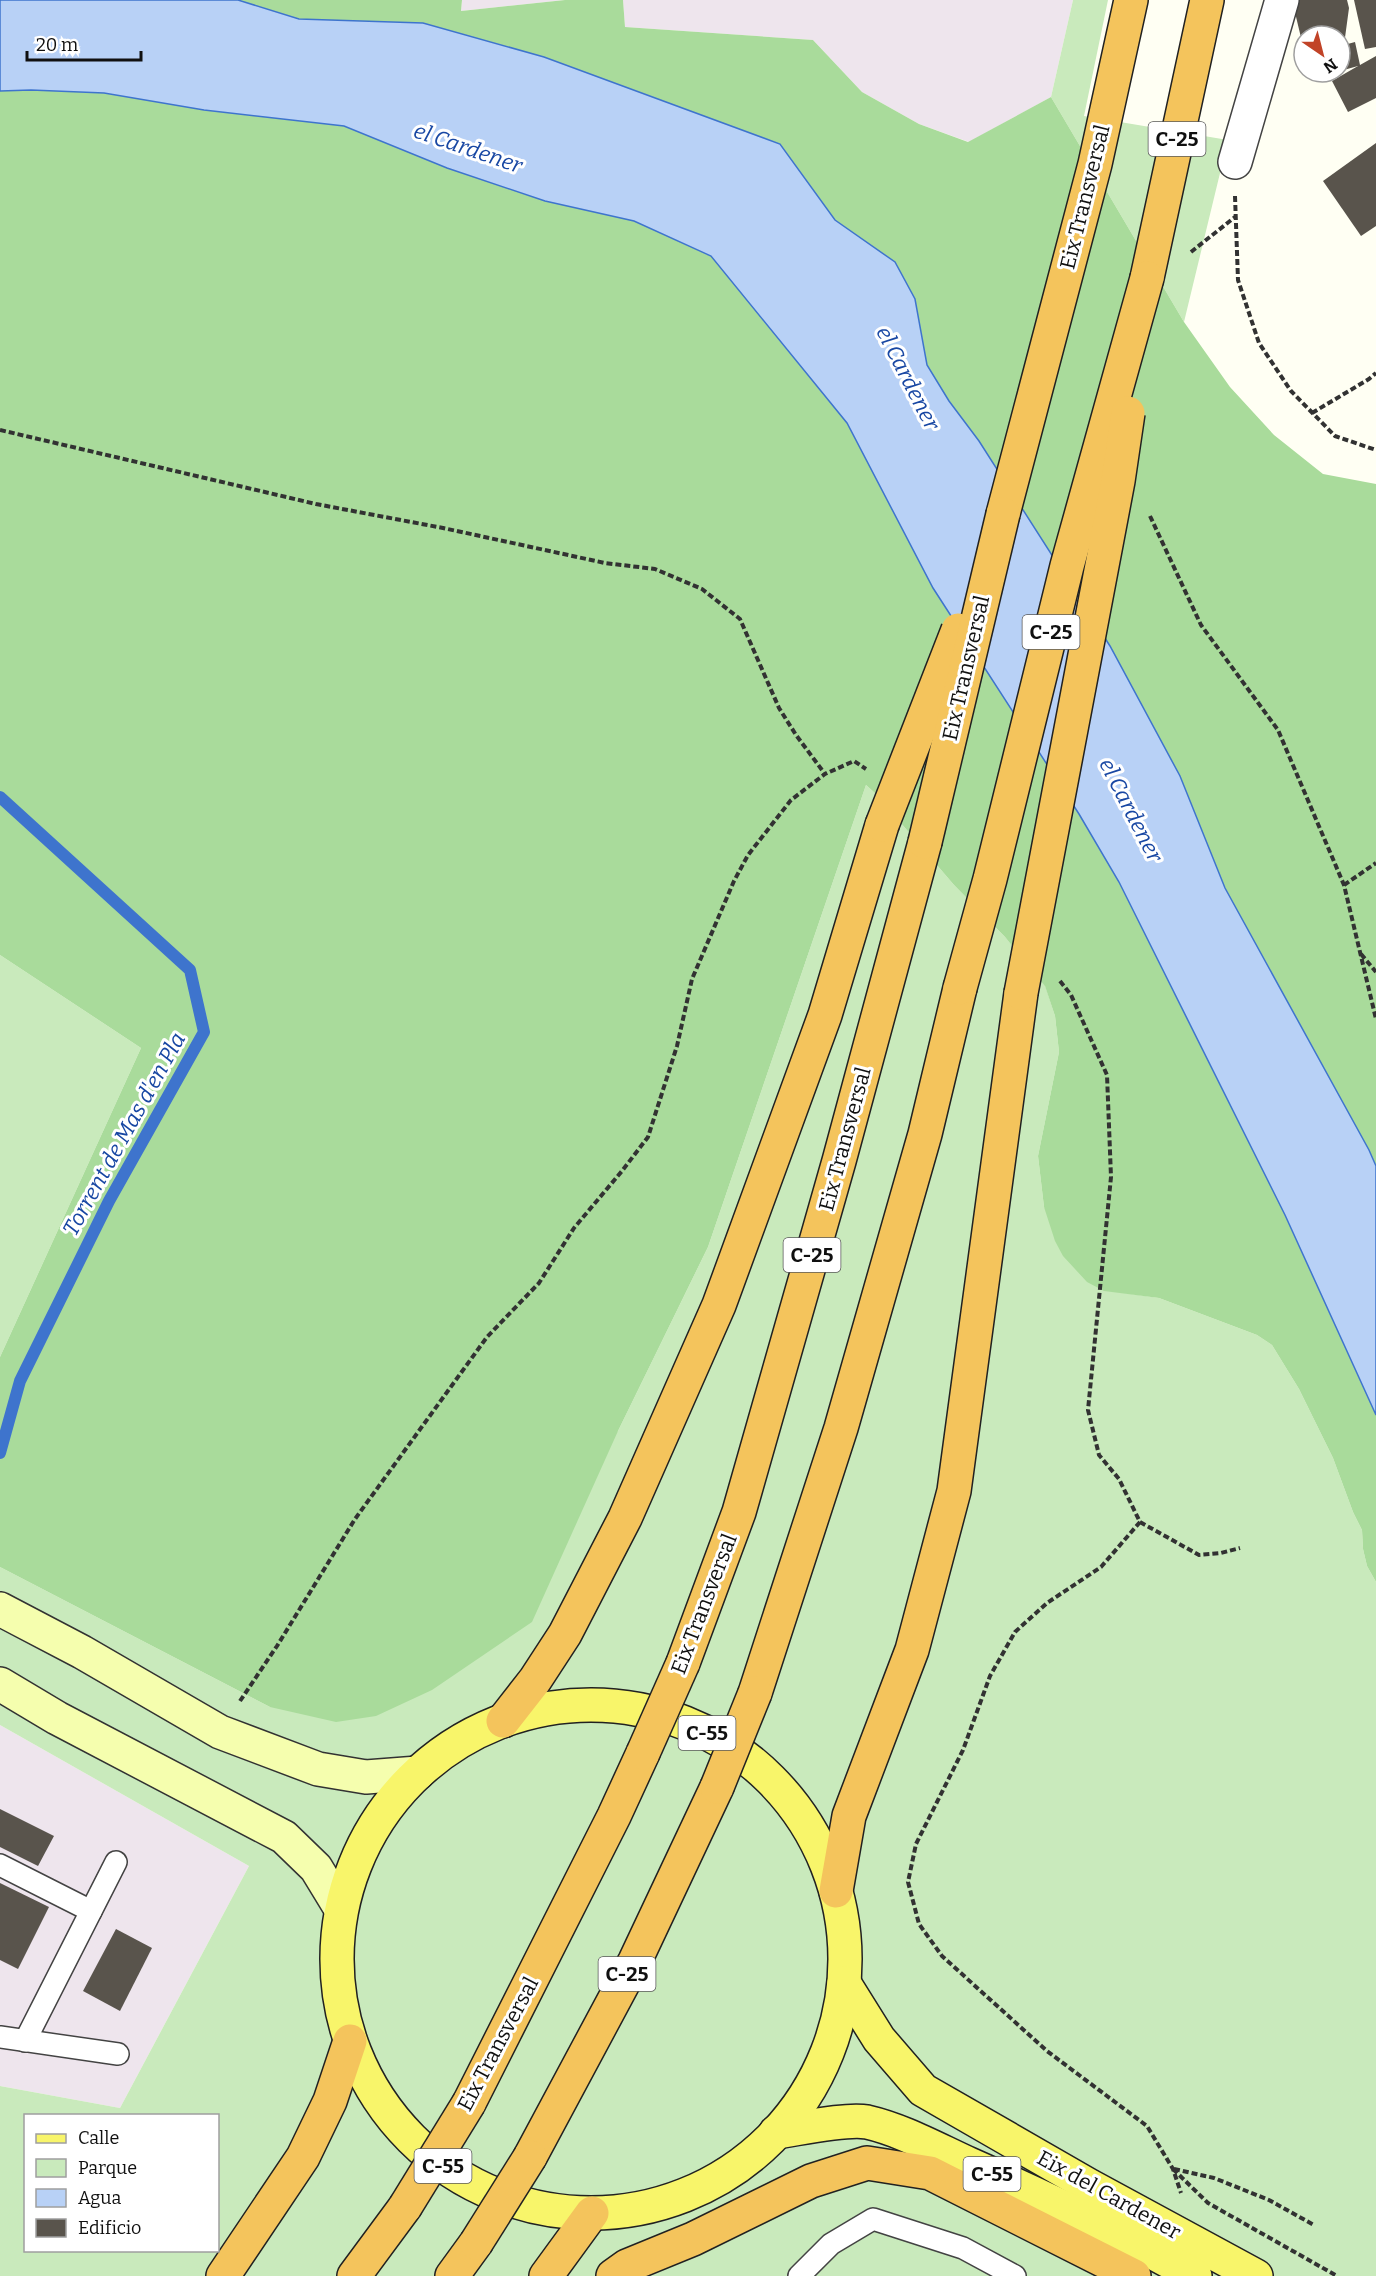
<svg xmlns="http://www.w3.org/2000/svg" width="1376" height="2276" font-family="Bitter,serif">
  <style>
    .industrial { fill: #eee5ed }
    .green { fill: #c9eabc; fill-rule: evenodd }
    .forest { fill: #a9db9b }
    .water { fill: #b8d1f6; stroke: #3e74cd; stroke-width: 1.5 }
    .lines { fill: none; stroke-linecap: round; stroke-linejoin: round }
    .stream { stroke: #3e74cd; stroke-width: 12 }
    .building { fill: #59544c }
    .lane-casing { stroke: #434343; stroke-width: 24 }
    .street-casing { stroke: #434343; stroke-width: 36 }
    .secondary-casing { stroke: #323232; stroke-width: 36 }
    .primary-casing { stroke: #212121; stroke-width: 36 }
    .highway-casing { stroke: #212121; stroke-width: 36 }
    .path { stroke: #323232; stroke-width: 4; stroke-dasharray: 6 3; stroke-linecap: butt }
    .lane { stroke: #fff; stroke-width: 21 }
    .street { stroke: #fff; stroke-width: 33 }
    .secondary { stroke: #f5feae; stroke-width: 33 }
    .primary { stroke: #f8f56a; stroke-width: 33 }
    .highway { stroke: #f4c45c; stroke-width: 33 }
    .highway-bridge-casing { stroke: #212121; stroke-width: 36; stroke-linecap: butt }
    .highway-bridge { stroke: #f4c45c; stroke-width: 33 }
    .labels { text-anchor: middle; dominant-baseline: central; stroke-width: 6; stroke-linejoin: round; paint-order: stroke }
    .shield { fill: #fff; stroke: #585858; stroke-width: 1.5 }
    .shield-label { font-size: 20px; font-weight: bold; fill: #101010 }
    .street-label { font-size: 21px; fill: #101010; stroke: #fff }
    .water-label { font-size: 22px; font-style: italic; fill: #1847a3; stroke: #fff }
  </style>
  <rect width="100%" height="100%" fill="#fffff3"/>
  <!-- industrial -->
  <g class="industrial">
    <path d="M462,0H565L461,11Z"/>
    <path d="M623,0H1073L1051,97L969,142L919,124L862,92L813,40L625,27Z"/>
    <path d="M0,1725L249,1866L120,2108L0,2086Z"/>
  </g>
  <!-- green -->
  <g class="green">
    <path d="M1073,0H1108L1084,116L1228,140L1184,322L1051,97Z"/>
    <path d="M866,785L876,794L954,885L1005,937L1045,985L1055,1016L1059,1052L1038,1156L1044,1207L1104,1290L1159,1298L1257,1335L1272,1345L1299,1389L1333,1458L1353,1512L1362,1530L1363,1549L1367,1566L1376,1582V2276H0V2086L120,2108L249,1866L0,1725V1567L270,1707L618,1431L708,1247ZM26,2116H218V2250H26Z"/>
    <path d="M0,955L141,1048L0,1357Z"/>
  </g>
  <!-- forest -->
  <g class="forest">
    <path d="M238,0H462L461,11L565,0H623L625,27L813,40L862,92L919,124L968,142L1051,97L1184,322L1230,387L1274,435L1323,474L1376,484V1166L1369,1150L1225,888L1180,776L1110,646L979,441L949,401L927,365L915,299L895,262L835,220L780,144L544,57L423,23L299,19Z"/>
    <path d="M31,90L104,93L204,110L344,126L447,168L545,201L634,221L711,256L847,423L933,588L1079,814L1119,882L1285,1215L1376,1415V1582L1367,1566L1363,1549L1362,1530L1353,1512L1333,1458L1299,1389L1272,1345L1257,1335L1159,1298L1104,1291L1087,1282L1063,1256L1055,1241L1044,1207L1038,1156L1059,1052L1055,1016L1045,986L1005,937L954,885L876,794L866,785L708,1247L618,1431L532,1622L432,1690L376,1716L336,1722L270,1707L0,1567V1357L141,1048L0,955V91Z"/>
  </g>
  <!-- water -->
  <path class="water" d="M0,0H238L299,19L423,23L544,57L780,144L835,220L895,262L915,299L927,365L949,401L979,441L1110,646L1180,776L1225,888L1369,1150L1376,1166V1415L1285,1215L1119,882L1079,814L933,588L847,423L711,256L634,221L545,201L447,168L344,126L204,110L104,93L31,90L0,91Z"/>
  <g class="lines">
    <!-- stream -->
    <path class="stream" d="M0,797L190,970L204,1032L109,1201L20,1381L0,1453"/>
  </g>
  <!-- building -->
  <g class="building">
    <path d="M1292,0H1347L1349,8L1344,45L1355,42L1360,65L1376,56V98L1348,112L1332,81L1358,66L1340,71V36H1304L1303,46Z"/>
    <path d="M1354,0H1376V47L1365,49Z"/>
    <path d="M1309,72H1331V73L1311,78Z"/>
    <path d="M1376,143V226L1361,236L1323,181Z"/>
    <path d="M0,1809L54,1836L38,1866L0,1847Z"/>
    <path d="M0,1883L49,1907L18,1969L0,1960Z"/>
    <path d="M116,1929L152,1948L120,2011L83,1991Z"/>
  </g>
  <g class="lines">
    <defs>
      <g id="lane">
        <path d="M0,1865L91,1911"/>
        <path d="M0,2037L118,2054"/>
        <path d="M25,2041L116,1862"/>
        <path d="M799,2276L831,2244L873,2219L963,2248L1015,2276"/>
      </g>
      <path id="street" d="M1235,162L1282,0"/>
      <g id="secondary">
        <path d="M0,1609L82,1652L220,1732L318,1769L366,1777L418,1773"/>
        <path d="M0,1684L57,1718L284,1837L316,1868L341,1909"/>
      </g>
      <g id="primary">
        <circle cx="591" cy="1959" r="254"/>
        <path d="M844,1983L879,2039L923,2090L1090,2186L1256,2276"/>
        <path d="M776,2132C798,2129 847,2118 867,2122C902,2130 936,2149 969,2164C1046,2198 1122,2234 1195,2276"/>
      </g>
      <g id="highway">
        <path d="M1147,278L1207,0"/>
        <path d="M1003,514L1095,164L1131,0"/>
        <path d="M683,1663L739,1512L839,1161L925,842"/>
        <path d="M755,1693L841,1428L925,1134L960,988"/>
        <path d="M503,1721L535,1680L565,1634L625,1518L719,1305L825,1015L882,825"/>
        <path d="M836,1891L849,1816L912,1650L954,1491L1021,993"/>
        <path d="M469,2103L614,1816L643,1753"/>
        <path d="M530,2157L635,1961L717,1787"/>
        <path d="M223,2276L303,2157L330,2101L350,2041"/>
        <path d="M354,2276L405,2207"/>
        <path d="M452,2276L476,2243"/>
        <path d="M546,2276L592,2213"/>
        <path d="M613,2276L627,2266L693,2239L811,2181L867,2163L930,2173L1134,2276"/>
      </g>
    </defs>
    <!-- lane casing -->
    <use href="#lane" class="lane-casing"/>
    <!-- street casing -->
    <use href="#street" class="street-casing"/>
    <!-- secondary casing -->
    <use href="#secondary" class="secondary-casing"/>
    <!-- primary casing -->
    <use href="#primary" class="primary-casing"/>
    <!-- highway casing -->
    <use href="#highway" class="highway-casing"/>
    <!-- path -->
    <g class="path">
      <path d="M1235,196L1238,280L1259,343L1291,391L1335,436L1376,450"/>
      <path d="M1191,252L1235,217"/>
      <path d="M1312,413L1369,379L1376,373"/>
      <path d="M0,430L316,504L443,528L605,563L655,569L702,589L740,619L779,708L796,735L825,774"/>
      <path d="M1150,516L1201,625L1278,730L1344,885L1376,1019"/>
      <path d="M1344,885L1376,863"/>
      <path d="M1361,954L1376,972"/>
      <path d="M1060,981L1071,995L1107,1075L1111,1177L1088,1410L1099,1455L1119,1479L1140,1522L1101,1567L1047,1603L1015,1632L990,1676L963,1750L916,1844L908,1882L919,1924L942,1956L1047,2051L1147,2126L1173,2169L1181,2193"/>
      <path d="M1140,1522L1199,1555L1221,1553L1240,1548"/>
      <path d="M240,1701L277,1646L355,1519L487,1337L539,1283L574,1228L622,1171L648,1137L677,1046L692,979L734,881L748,855L791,800L825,774L854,761L866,769"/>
      <path d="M1173,2169L1208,2203L1337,2276"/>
      <path d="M1174,2169L1214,2178L1269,2200L1314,2225"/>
    </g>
    <!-- lane -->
    <use href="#lane" class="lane"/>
    <!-- street -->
    <use href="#street" class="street"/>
    <!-- secondary -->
    <use href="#secondary" class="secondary"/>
    <!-- primary -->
    <use href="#primary" class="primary"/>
    <!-- highway -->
    <use href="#highway" class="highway"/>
    <defs>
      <g id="highway-bridge">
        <path d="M882,825L958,630"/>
        <path d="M925,842L1003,514"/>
        <path d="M960,988L990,879L1067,566L1147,278"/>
        <path d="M1021,993L1118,481L1128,413"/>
        <path d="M643,1753L683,1663"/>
        <path d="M717,1787L755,1693"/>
        <path d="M405,2207L469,2103"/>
        <path d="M476,2243L530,2157"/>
      </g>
    </defs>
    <!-- highway-bridge casing -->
    <use href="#highway-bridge" class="highway-bridge-casing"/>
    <!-- highway-bridge -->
    <use href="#highway-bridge" class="highway-bridge"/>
  </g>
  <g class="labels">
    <!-- shield labels -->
    <g class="shield">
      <rect x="1148.5" y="122" width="57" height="34" rx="4.5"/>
      <rect x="1022.5" y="615" width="57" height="34" rx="4.5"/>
      <rect x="783.5" y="1238" width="57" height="34" rx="4.5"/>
      <rect x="678.5" y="1716" width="57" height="34" rx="4.5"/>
      <rect x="598.5" y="1957" width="57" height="34" rx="4.5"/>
      <rect x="414.5" y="2149" width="57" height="34" rx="4.5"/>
      <rect x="963.5" y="2157" width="57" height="34" rx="4.5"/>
    </g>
    <g class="shield-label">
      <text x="1177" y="139">C-25</text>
      <text x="1051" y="632">C-25</text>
      <text x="812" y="1255">C-25</text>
      <text x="707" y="1733">C-55</text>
      <text x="627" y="1974">C-25</text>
      <text x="443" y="2166">C-55</text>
      <text x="992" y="2174">C-55</text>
    </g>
    <!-- street labels -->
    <g class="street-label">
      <text transform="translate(1085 197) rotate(-76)">Eix Transversal</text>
      <text transform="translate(966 668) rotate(-77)">Eix Transversal</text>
      <text transform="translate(845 1139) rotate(-75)">Eix Transversal</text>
      <text transform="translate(704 1604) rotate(-69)">Eix Transversal</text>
      <text transform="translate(498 2044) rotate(-62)">Eix Transversal</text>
      <text transform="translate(1109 2195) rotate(29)">Eix del Cardener</text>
    </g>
    <!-- water labels -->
    <g class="water-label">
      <text transform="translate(468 148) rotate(19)">el Cardener</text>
      <text transform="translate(908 378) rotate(63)">el Cardener</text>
      <text transform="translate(1131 810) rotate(63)">el Cardener</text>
      <text transform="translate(124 1134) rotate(-61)">Torrent de Mas d'en Pla</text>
    </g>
  </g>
  <!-- legend -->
  <rect x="24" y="2114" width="195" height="138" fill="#ffffff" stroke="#9f9f9f" stroke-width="1.5"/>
  <rect x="36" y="2134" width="30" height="9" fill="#f8f56a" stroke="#9f9f9f" stroke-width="1.5"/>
  <text x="78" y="2144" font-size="18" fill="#101010">Calle</text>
  <rect x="36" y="2159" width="30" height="18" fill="#c9eabc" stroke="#9f9f9f" stroke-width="1.5"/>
  <text x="78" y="2174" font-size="18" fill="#101010">Parque</text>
  <rect x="36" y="2189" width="30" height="18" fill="#b8d1f6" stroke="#9f9f9f" stroke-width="1.5"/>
  <text x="78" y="2204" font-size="18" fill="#101010">Agua</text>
  <rect x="36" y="2219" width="30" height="18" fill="#59544c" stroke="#9f9f9f" stroke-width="1.5"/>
  <text x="78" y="2234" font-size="18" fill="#101010">Edificio</text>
  <!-- north arrow -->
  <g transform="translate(1322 54) rotate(145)"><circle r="28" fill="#ffffff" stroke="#9f9f9f" stroke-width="1.5"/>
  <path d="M0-4.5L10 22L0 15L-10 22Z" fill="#c14327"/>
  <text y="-9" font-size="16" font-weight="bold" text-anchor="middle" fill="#101010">N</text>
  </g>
  <!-- scale -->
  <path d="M27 51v9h114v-9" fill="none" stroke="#101010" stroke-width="3"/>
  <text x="36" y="51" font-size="18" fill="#101010" stroke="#ffffff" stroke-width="4.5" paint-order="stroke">20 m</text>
</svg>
